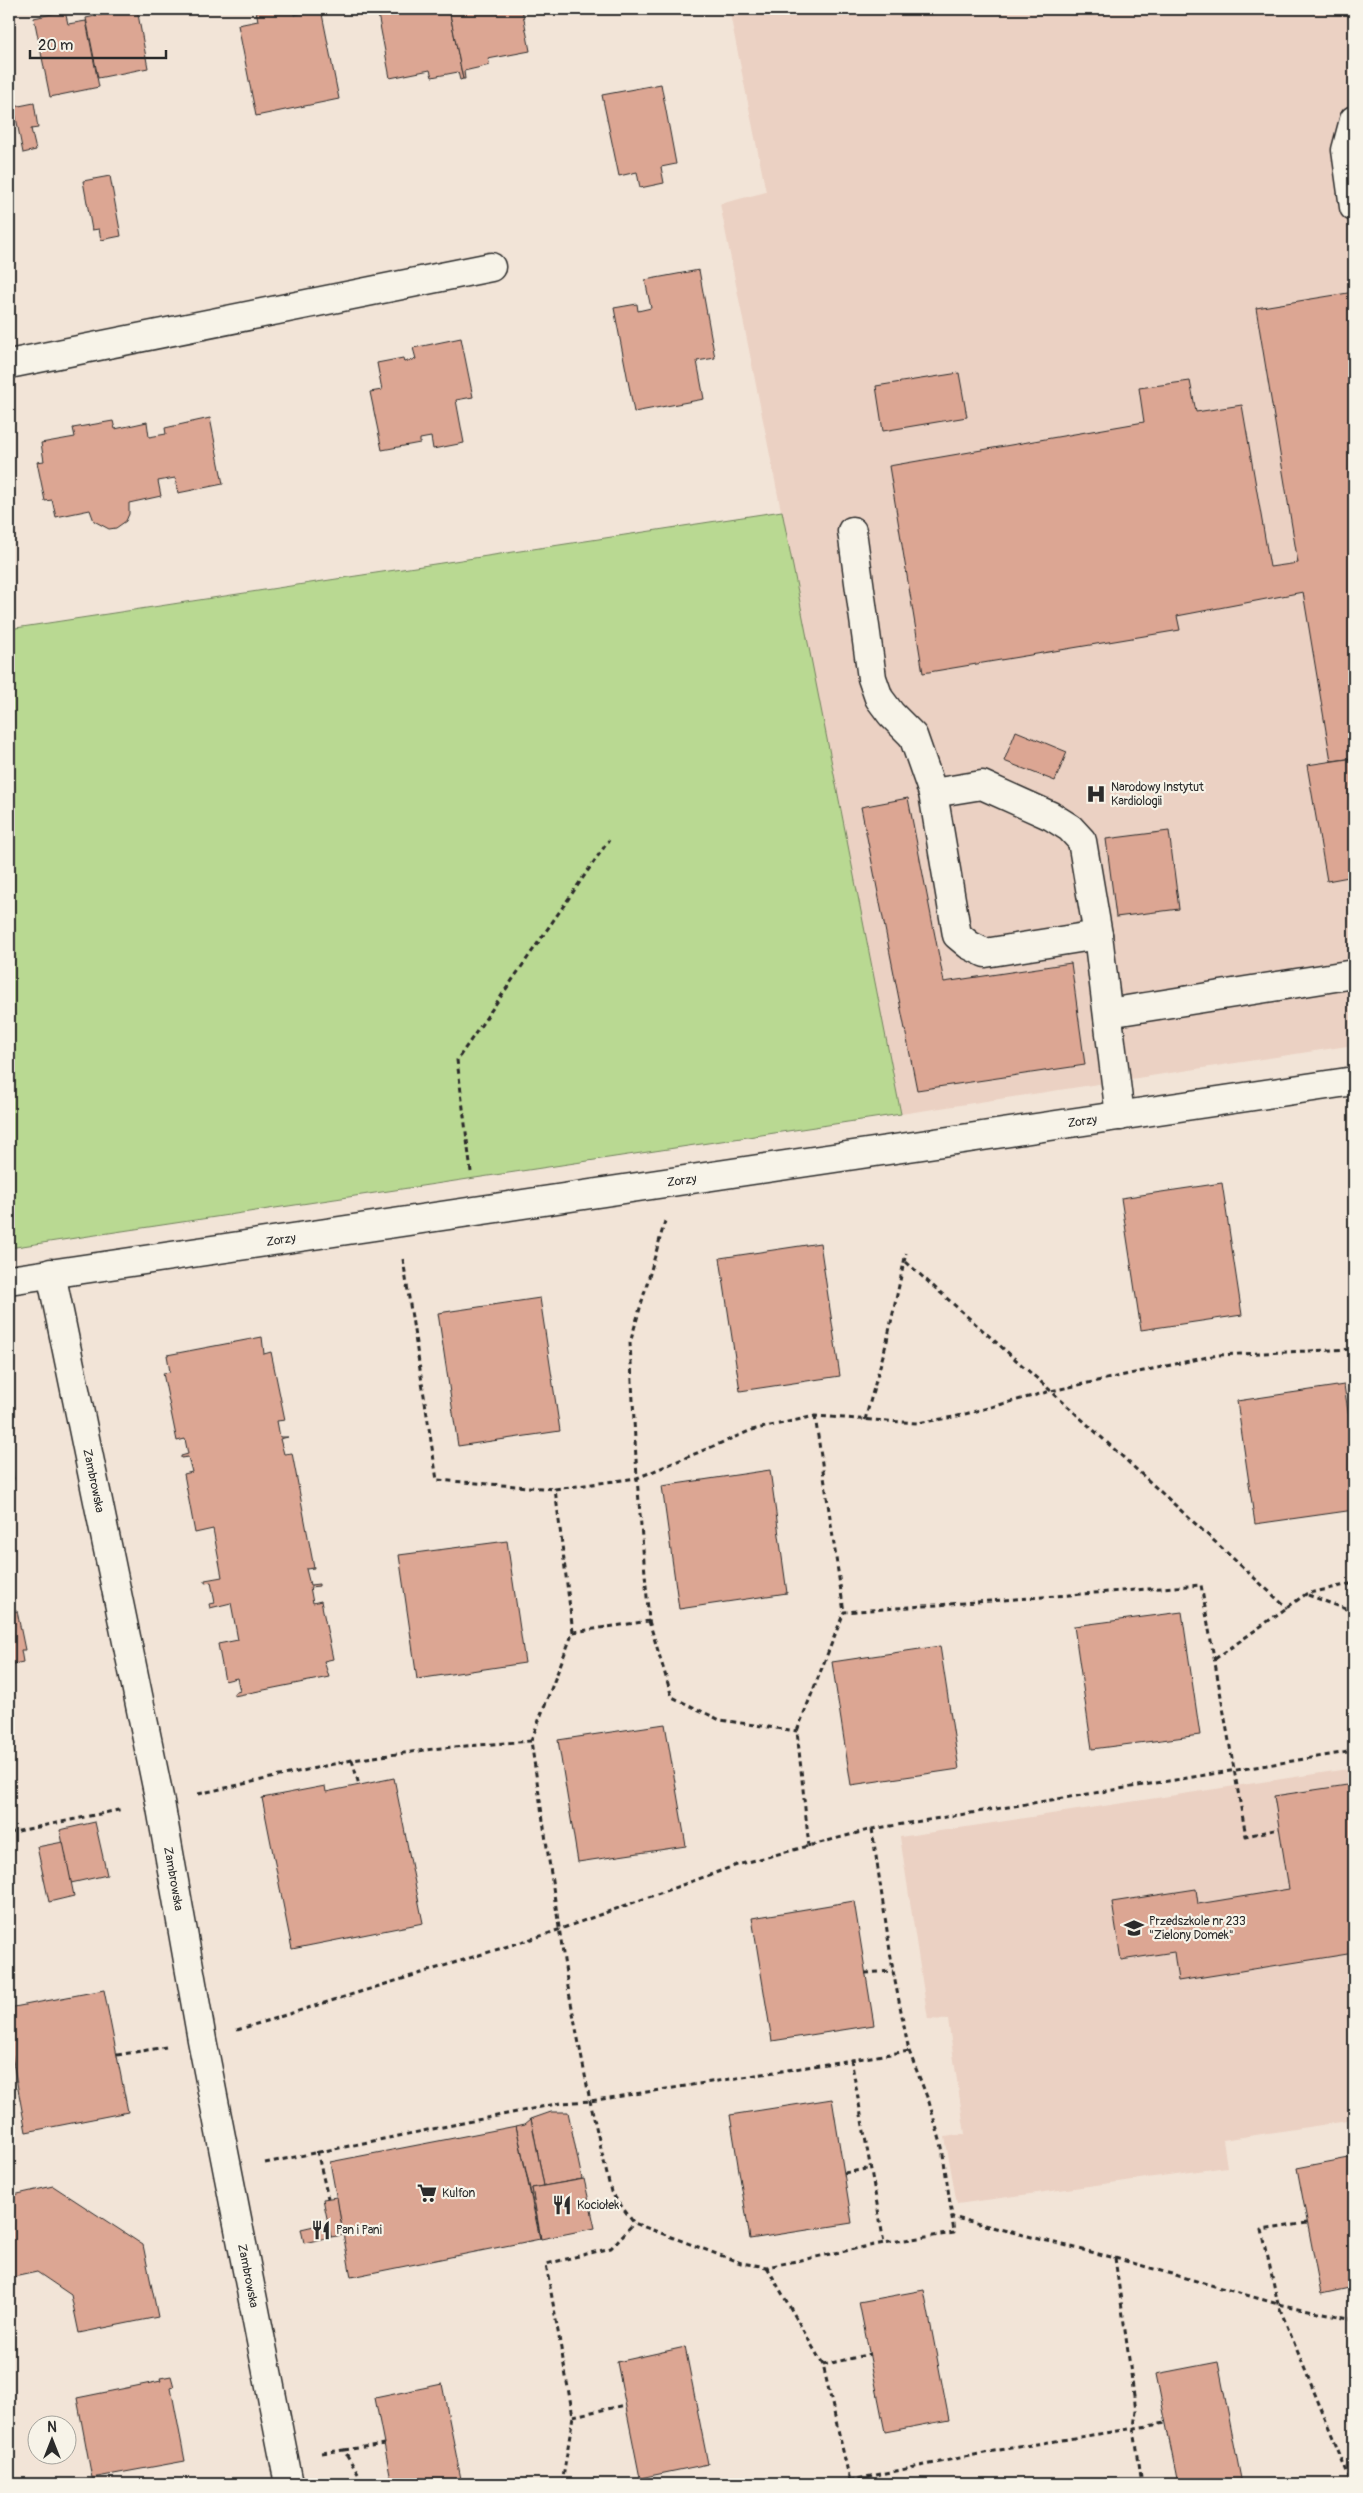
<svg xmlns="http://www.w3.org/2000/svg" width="1363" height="2493" font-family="Pangolin,sans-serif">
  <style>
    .built { fill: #ebd1c3 }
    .green { fill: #b9d992; stroke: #72825e }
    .building { fill: #dca693; stroke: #2b2b2b }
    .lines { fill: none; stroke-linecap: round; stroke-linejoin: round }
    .minor-casing { stroke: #2b2b2b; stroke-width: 31 }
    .path { stroke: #2b2b2b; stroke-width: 3; stroke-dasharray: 5 4; stroke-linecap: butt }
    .minor { stroke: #f7f3e8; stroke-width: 28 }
    .labels { text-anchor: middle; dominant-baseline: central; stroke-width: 4.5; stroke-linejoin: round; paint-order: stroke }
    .poi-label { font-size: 12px; fill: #2b2b2b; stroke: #f7f3e8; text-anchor: start }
    .street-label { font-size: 12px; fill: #2b2b2b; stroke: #f7f3e8 }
  </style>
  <rect width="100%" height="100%" fill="#f2e4d7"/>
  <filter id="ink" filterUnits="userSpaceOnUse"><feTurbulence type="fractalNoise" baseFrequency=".02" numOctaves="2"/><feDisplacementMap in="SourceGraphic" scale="10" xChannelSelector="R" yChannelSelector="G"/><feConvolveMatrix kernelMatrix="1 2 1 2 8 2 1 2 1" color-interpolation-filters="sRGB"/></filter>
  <g filter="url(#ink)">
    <!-- built -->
    <g class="built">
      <path d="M729,9H1354V1045L901,1114L720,204L766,192Z"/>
      <path d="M1354,1768V2120L1223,2140L1227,2167L957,2204L945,2137L965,2134L948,2020L928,2019L900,1837Z"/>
    </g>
    <!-- green -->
    <path class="green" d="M782,511L901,1114L9,1248V629Z"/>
    <!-- building -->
    <g class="building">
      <path d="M128,9H137L148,68L98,78L86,18Z"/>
      <path d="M256,9H293L294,15L321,9L339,99L256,116L238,25L258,21Z"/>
      <path d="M377,9H449L463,79L460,80L458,72L432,77L430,70L390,78Z"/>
      <path d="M449,9H522L530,51L488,59L490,65L464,71L465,79H463Z"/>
      <path d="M65,11L68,24L86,21L99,87L50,97L34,18Z"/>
      <path d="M661,84L676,164L661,167L664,183L640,188L637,172L619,176L602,95Z"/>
      <path d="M34,103L38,128L31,129L36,150L23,153L14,107Z"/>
      <path d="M110,176L121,236L101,240L99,229L92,230L83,181Z"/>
      <path d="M699,270L715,358L697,361L704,399L634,412L614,308L637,304L638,311L651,308L645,280Z"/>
      <path d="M1354,292V758L1331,761L1303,592L1177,616L1180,630L923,673L889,466L1144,422L1139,388L1190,381L1196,412L1242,405L1270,567L1298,563L1256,308Z"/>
      <path d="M461,338L473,397L456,400L464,443L433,449L431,437L420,439V443L382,450L370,392L382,390L377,363L403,358L404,362L416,359L413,348Z"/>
      <path d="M959,373L967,417L883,431L876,386Z"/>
      <path d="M210,418L223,484L178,493L175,478L158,481L161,496L129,503V514L126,521L116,528L109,529L94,521L90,510L56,517L52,500L45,501L37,462L44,461L41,443L75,437L73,428L113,421L115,429L147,422L149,437L166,434L165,428Z"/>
      <path d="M1016,731L1067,752L1055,781L1004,761Z"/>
      <path d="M1354,758V876L1327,881L1307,765Z"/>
      <path d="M908,798L944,982L1071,963L1085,1065L917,1090L861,807Z"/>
      <path d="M1169,831L1179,909L1116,917L1106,839Z"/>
      <path d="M1222,1183L1242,1315L1141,1330L1121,1198Z"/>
      <path d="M820,1243L840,1376L740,1391L720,1258Z"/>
      <path d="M540,1298L560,1431L458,1446L438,1313Z"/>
      <path d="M262,1337L264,1354L271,1352L285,1420L277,1421L280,1437H288L280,1439L284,1454L292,1453L314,1568L306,1569L310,1585L319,1584V1586L310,1587L313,1603L321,1601L333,1659L324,1661L329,1677L234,1696V1693L240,1691L237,1678L225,1681L218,1644L238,1640L231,1603L210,1608L209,1604L215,1603L211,1582L205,1583V1580L222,1577L213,1529L195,1533L184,1474L192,1472L188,1457L181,1458V1456L188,1454L185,1439L177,1441L163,1373L170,1372L167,1355Z"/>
      <path d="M1344,1385L1354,1451V1510L1255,1524L1237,1401Z"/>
      <path d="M9,1451L14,1479L9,1487Z"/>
      <path d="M770,1470L787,1593L679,1609L662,1486Z"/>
      <path d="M507,1541L525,1663L417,1679L399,1555Z"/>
      <path d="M9,1575L14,1600L9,1601Z"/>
      <path d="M17,1611L25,1650H21L23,1662L9,1665V1612Z"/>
      <path d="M1182,1612L1200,1735L1092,1749L1074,1626Z"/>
      <path d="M940,1646L959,1769L851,1785L832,1662Z"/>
      <path d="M665,1724L686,1846L578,1862L558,1740Z"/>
      <path d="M394,1778L423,1923L292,1949L262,1798L325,1786L326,1792Z"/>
      <path d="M1354,1784V1953L1178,1981L1174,1952L1121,1960L1112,1902L1196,1889L1198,1904L1289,1889L1274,1796Z"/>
      <path d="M95,1822L107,1875L71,1883L60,1830Z"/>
      <path d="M63,1842L74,1896L49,1902L37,1847Z"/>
      <path d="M854,1901L874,2025L772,2041L752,1918Z"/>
      <path d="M104,1990L128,2112L26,2132L9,2040V2008Z"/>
      <path d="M832,2099L852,2223L750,2239L730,2115Z"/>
      <path d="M551,2112H568L582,2179L544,2186L531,2119Z"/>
      <path d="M531,2119L544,2186L532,2188L541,2239L516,2126L525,2124Z"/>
      <path d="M516,2126L540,2239L351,2277L330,2162Z"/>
      <path d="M1354,2157V2287L1321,2294L1297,2168Z"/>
      <path d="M584,2179L595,2228L541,2239L532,2188Z"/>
      <path d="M53,2186L143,2245L158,2317L79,2333L71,2295L37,2272L9,2278V2196Z"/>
      <path d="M337,2197L343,2235L331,2237L323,2199Z"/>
      <path d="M327,2223L331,2237L304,2243L301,2229Z"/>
      <path d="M924,2290L949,2420L885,2432L859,2302Z"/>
      <path d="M685,2347L708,2464L640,2478L617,2362Z"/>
      <path d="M1218,2362L1242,2484H1178L1156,2374Z"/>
      <path d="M171,2376L174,2387L171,2388L185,2461L92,2478L77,2398L161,2381L160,2378Z"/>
      <path d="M442,2384L462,2484H392L375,2398Z"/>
    </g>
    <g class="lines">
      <defs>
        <g id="minor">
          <path d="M1354,120L1346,150L1354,207"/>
          <path d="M9,364L491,267"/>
          <path d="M852,531L872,678L879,698L891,714L913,736L933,793L957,935L969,945L985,953L1098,935"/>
          <path d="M933,793L982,785L1051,816L1070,828L1082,841L1098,935L1120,1116"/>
          <path d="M1108,1013L1354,974"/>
          <path id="s1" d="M51,1273L160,1802L202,2040L289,2484"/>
          <path id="s2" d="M9,1280L1354,1081"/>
        </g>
      </defs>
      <!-- minor casing -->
      <use href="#minor" class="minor-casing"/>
      <!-- path -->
      <g class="path">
        <path d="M471,1172L457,1060L609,840"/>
        <path d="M665,1221L630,1343L637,1478L649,1621L573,1632L531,1741L568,1987L590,2101L611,2192L634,2223L741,2263L767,2267L884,2243L954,2233L952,2217L1115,2258L1278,2304L1354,2319"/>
        <path d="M403,1259L437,1480L555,1489"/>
        <path d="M906,1262L1051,1391L1287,1608"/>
        <path d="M815,1416L844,1612"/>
        <path d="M865,1420L887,1341L906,1253"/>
        <path d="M1308,1595L1354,1612"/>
        <path d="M649,1621L672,1697L720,1720L797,1731"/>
        <path d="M573,1632L555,1489L637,1478L752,1430L815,1416L917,1423L954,1417L1051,1391L1217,1355L1354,1349"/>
        <path d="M1215,1659L1306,1594L1354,1583"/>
        <path d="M352,1760L359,1785"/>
        <path d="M198,1794L352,1760L441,1748L531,1741"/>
        <path d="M872,1829L893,1971L909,2051L929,2102L942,2147L952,2217"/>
        <path d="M9,1833L123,1809"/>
        <path d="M809,1847L797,1731L844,1612L1201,1585L1246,1836L1279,1829"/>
        <path d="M865,1973L893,1971"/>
        <path d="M237,2030L544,1935L737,1865L872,1829L1354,1751"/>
        <path d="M117,2055L166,2047"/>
        <path d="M851,2059L884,2243"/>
        <path d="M317,2151L328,2198"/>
        <path d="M265,2163L561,2103L590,2101L909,2051"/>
        <path d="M844,2173L872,2168"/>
        <path d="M1307,2223L1262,2230L1278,2304L1352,2484"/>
        <path d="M1115,2258L1136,2410L1134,2428L1142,2484"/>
        <path d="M767,2267L823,2365L850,2481L853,2484"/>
        <path d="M823,2365L870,2354"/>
        <path d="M573,2416L626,2405"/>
        <path d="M344,2450L384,2444"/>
        <path d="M322,2453L344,2450L364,2484"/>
        <path d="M562,2484L573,2416L546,2264L611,2248L634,2223"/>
        <path d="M832,2484L994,2451L1166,2423"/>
      </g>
      <!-- minor -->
      <use href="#minor" class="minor"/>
    </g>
  </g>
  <!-- icons -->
  <defs>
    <symbol id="hospital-bare" viewBox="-9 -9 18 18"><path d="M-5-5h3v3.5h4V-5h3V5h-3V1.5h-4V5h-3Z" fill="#2b2b2b" stroke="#f7f3e8" stroke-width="2.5" paint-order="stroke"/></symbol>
    <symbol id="school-bare" viewBox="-9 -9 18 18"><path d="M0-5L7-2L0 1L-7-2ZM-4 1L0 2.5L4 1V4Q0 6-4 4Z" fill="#2b2b2b" stroke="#f7f3e8" stroke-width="2.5" paint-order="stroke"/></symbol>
    <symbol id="supermarket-bare" viewBox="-9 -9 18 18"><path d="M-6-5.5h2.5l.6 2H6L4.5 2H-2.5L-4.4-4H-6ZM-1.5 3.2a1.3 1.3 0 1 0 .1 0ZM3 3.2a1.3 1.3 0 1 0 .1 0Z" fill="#2b2b2b" stroke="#f7f3e8" stroke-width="2.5" paint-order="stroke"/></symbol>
    <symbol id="restaurant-bare" viewBox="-9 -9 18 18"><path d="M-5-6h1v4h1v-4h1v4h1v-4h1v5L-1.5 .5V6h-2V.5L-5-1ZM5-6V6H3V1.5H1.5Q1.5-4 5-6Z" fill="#2b2b2b" stroke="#f7f3e8" stroke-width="2.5" paint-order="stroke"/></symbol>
  </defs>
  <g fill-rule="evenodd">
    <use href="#hospital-bare" x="1082" y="780" width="28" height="28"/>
    <use href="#school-bare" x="1120" y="1914" width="28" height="28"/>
    <use href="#supermarket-bare" x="413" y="2179" width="28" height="28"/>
    <use href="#restaurant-bare" x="548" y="2191" width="28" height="28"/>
    <use href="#restaurant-bare" x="307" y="2216" width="28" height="28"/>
  </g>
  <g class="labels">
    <!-- poi labels -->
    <g class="poi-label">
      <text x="1111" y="787">Narodowy Instytut<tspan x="1111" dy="14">Kardiologii</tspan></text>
      <text x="1149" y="1921">Przedszkole nr 233<tspan x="1149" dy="14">"Zielony Domek"</tspan></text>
      <text x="442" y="2193">Kulfon</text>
      <text x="577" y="2205">Kociołek</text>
      <text x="336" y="2230">Pan i Pani</text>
    </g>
    <!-- street labels -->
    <g class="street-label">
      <text stroke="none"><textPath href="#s2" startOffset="1085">Zorzy</textPath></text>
      <text stroke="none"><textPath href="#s2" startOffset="680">Zorzy</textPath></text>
      <text stroke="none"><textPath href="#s2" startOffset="275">Zorzy</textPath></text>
      <text stroke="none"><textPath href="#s1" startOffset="212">Zambrowska</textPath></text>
      <text stroke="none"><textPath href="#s1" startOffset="618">Zambrowska</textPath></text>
      <text stroke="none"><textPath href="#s1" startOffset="1022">Zambrowska</textPath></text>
    </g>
  </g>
  <!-- margin -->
  <rect width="1363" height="2493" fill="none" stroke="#f7f3e8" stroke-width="30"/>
  <rect x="15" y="15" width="1333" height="2463" fill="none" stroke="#2b2b2b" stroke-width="2" filter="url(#ink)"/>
  <!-- north arrow -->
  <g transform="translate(52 2440)"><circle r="24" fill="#f7f3e8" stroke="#a5a39c"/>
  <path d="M0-4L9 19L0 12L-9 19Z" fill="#2b2b2b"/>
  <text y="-8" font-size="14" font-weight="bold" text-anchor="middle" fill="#2b2b2b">N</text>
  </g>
  <!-- scale -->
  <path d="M30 50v8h136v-8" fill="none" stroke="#2b2b2b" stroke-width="2.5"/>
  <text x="38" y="50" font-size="15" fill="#2b2b2b" stroke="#f7f3e8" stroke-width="4" paint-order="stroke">20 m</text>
</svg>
